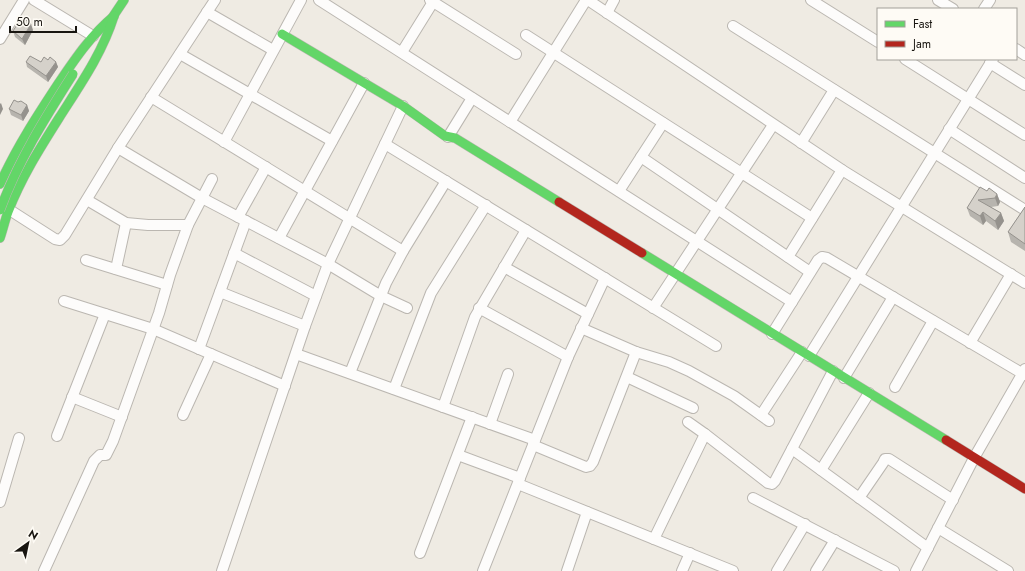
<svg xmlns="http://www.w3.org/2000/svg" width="1025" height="571" font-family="Jost,sans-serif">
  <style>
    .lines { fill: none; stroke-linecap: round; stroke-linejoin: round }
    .street-casing { stroke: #bbb7b1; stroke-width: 12 }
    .fast-casing { stroke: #bbb7b1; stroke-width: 10 }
    .jam-casing { stroke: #bbb7b1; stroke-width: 10 }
    .street { stroke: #fdfcfb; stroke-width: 10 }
    .fast { stroke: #63d668; stroke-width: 9 }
    .jam { stroke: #b3261e; stroke-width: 9 }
    .fast-bridge-casing { stroke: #bbb7b1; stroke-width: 10; stroke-linecap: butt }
    .fast-bridge { stroke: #63d668; stroke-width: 9 }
    .wall { fill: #b7b4ae }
    .shaded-wall { fill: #95928d }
    .building { fill: #d5d1ca; stroke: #95928d }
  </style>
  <rect width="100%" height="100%" fill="#efebe3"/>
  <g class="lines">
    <defs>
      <g id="street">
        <path d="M34,0L93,36"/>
        <path d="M319,0L792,302"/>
        <path d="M430,0L516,54"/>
        <path d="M588,0L842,170L1025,283"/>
        <path d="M811,0L878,42"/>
        <path d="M938,0L953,9"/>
        <path d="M984,9L990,0"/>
        <path d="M207,12L273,50"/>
        <path d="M607,13L614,0"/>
        <path d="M733,26L1025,210"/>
        <path d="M526,35L812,218"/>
        <path d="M0,39L24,0"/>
        <path d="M1016,49L1025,55"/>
        <path d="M402,52L433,2"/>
        <path d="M180,54L332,141"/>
        <path d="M905,59L1025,135"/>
        <path d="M990,63L1025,85"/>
        <path d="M151,97L403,251"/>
        <path d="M510,122L586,0"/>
        <path d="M949,129L1025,178"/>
        <path d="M448,137L472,98"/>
        <path d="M224,142L301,0"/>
        <path d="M801,143L834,90"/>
        <path d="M385,144L716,346"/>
        <path d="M118,148L202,198L328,264L381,296L407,308"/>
        <path d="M641,157L810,272"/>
        <path d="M619,191L663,123"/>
        <path d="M87,200L126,223L148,225H188"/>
        <path d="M5,207L55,239L60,240L65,235L118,148L215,0"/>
        <path d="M238,217L266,167"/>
        <path d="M279,238L364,83"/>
        <path d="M234,253L316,296"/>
        <path d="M788,257L842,170"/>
        <path d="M86,260L167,285"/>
        <path d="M504,267L588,314"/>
        <path d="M116,269L126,223"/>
        <path d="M220,292L305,326"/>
        <path d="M64,301L153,329L285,386"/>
        <path d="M479,308L568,357"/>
        <path d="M653,308L773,125"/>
        <path d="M581,328L636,352L669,362L689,371L734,396L769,421"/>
        <path d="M772,334L818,260L822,257L827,258L1025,375"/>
        <path d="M970,343L1011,274"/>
        <path d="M199,349L246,221"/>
        <path d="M296,354L535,440"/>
        <path d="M809,356L993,59"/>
        <path d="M350,373L386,283L403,251L446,181"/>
        <path d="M627,377L693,408"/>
        <path d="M844,378L893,297"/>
        <path d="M895,387L933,321"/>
        <path d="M394,389L431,293L486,205"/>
        <path d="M72,397L122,417"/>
        <path d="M443,407L475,317L526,230"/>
        <path d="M183,415L211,354"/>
        <path d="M761,415L802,352"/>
        <path d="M688,422L705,434L768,483L772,484L775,481L833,371"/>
        <path d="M490,424L508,374"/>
        <path d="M57,436L105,314"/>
        <path d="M533,445L586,467L590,466L593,462L636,352"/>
        <path d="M792,449L928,548"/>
        <path d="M458,455L520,478"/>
        <path d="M821,470L869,393"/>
        <path d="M518,484L733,571"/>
        <path d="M753,498L894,571"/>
        <path d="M859,498L883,463L885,459H889L953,500"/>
        <path d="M0,502L19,438"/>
        <path d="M938,528L1008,571"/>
        <path d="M654,539L705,434"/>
        <path d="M420,553L472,417"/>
        <path d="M44,571L94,461L100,455H106L113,441L159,313L170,275L188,225L212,179"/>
        <path d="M222,571L305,326L328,264L403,106"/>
        <path d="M483,571L568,357L605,278"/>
        <path d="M567,571L587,512"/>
        <path d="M682,571L690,553"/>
        <path d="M777,571L805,524"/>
        <path d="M816,571L835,540"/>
        <path d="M916,571L974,458L1025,369"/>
      </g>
      <g id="fast">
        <path d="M108,24L124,0"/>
        <path d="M282,34L403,106L445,136L455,138L559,202"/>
        <path d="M0,184C16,148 37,116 58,84C75,59 91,35 114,16"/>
        <path d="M0,238C3,229 5,220 8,212C21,178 40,148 59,118C80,85 102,54 114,16"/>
        <path d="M642,253L946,440"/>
      </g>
      <g id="jam">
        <path d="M559,202L642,253"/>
        <path d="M946,440L1025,489"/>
      </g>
    </defs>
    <!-- street casing -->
    <use href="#street" class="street-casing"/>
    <!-- fast casing -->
    <use href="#fast" class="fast-casing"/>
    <!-- jam casing -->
    <use href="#jam" class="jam-casing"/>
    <!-- street -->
    <use href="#street" class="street"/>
    <!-- fast -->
    <use href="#fast" class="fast"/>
    <!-- jam -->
    <use href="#jam" class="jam"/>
    <defs>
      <path id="fast-bridge" d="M0,210C18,161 45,118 73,74"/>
    </defs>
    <!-- fast-bridge casing -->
    <use href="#fast-bridge" class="fast-bridge-casing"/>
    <!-- fast-bridge -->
    <use href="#fast-bridge" class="fast-bridge"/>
  </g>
  <!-- wall -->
  <g class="wall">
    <path d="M33,30L25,45L15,37L13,31Z"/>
    <path d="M48,60L56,62L58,67L48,82L27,67L26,62H41Z"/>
    <path d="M18,102L27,105L29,111L23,121L11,115L9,109Z"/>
    <path d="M987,191L997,194L1000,202L998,206L991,207L1001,213L1004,221L998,230L986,221L983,225L970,216L967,208Z"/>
    <path d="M1025,207V251L1011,242L1008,232Z"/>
  </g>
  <!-- shaded-wall -->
  <g class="shaded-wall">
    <path d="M31,24L33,30L25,45L22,39Z"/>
    <path d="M56,62L58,67L48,82L46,76Z"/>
    <path d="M1,103L3,109L0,115V104Z"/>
    <path d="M27,105L29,111L23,121L21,115Z"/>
    <path d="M997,194L1000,202L998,206L995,198Z"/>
    <path d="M983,212L986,221L983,225L980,216Z"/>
    <path d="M1001,213L1004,221L998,230L995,221Z"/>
  </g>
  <!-- building -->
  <g class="building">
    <path d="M22,17L31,24L22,39L13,31Z"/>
    <path d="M30,56L41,62L44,57L48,60L50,57L56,62L46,76L26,62Z"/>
    <path d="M14,100L18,102L21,101L27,105L21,115L9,109Z"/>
    <path d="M980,187L987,191L989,188L997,194L995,198L978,200L1001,213L995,221L983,212L980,216L967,208Z"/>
    <path d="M1025,207V244L1008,232Z"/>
  </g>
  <!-- legend -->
  <rect x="877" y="8" width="140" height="52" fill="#fefbf5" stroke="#a29f99"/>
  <rect x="885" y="21" width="20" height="6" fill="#63d668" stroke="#a29f99"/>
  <text x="913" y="28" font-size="12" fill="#181510">Fast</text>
  <rect x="885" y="41" width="20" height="6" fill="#b3261e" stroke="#a29f99"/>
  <text x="913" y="48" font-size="12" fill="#181510">Jam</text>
  <!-- north arrow -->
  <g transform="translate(28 543) rotate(33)" stroke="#fefbf5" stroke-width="3" paint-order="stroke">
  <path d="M0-3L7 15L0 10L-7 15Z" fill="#181510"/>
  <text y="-6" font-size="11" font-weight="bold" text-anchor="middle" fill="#181510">N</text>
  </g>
  <!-- scale -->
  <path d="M10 26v6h66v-6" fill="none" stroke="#181510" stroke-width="2"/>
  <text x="16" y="26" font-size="12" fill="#181510" stroke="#fefbf5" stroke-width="3" paint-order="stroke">50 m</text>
</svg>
